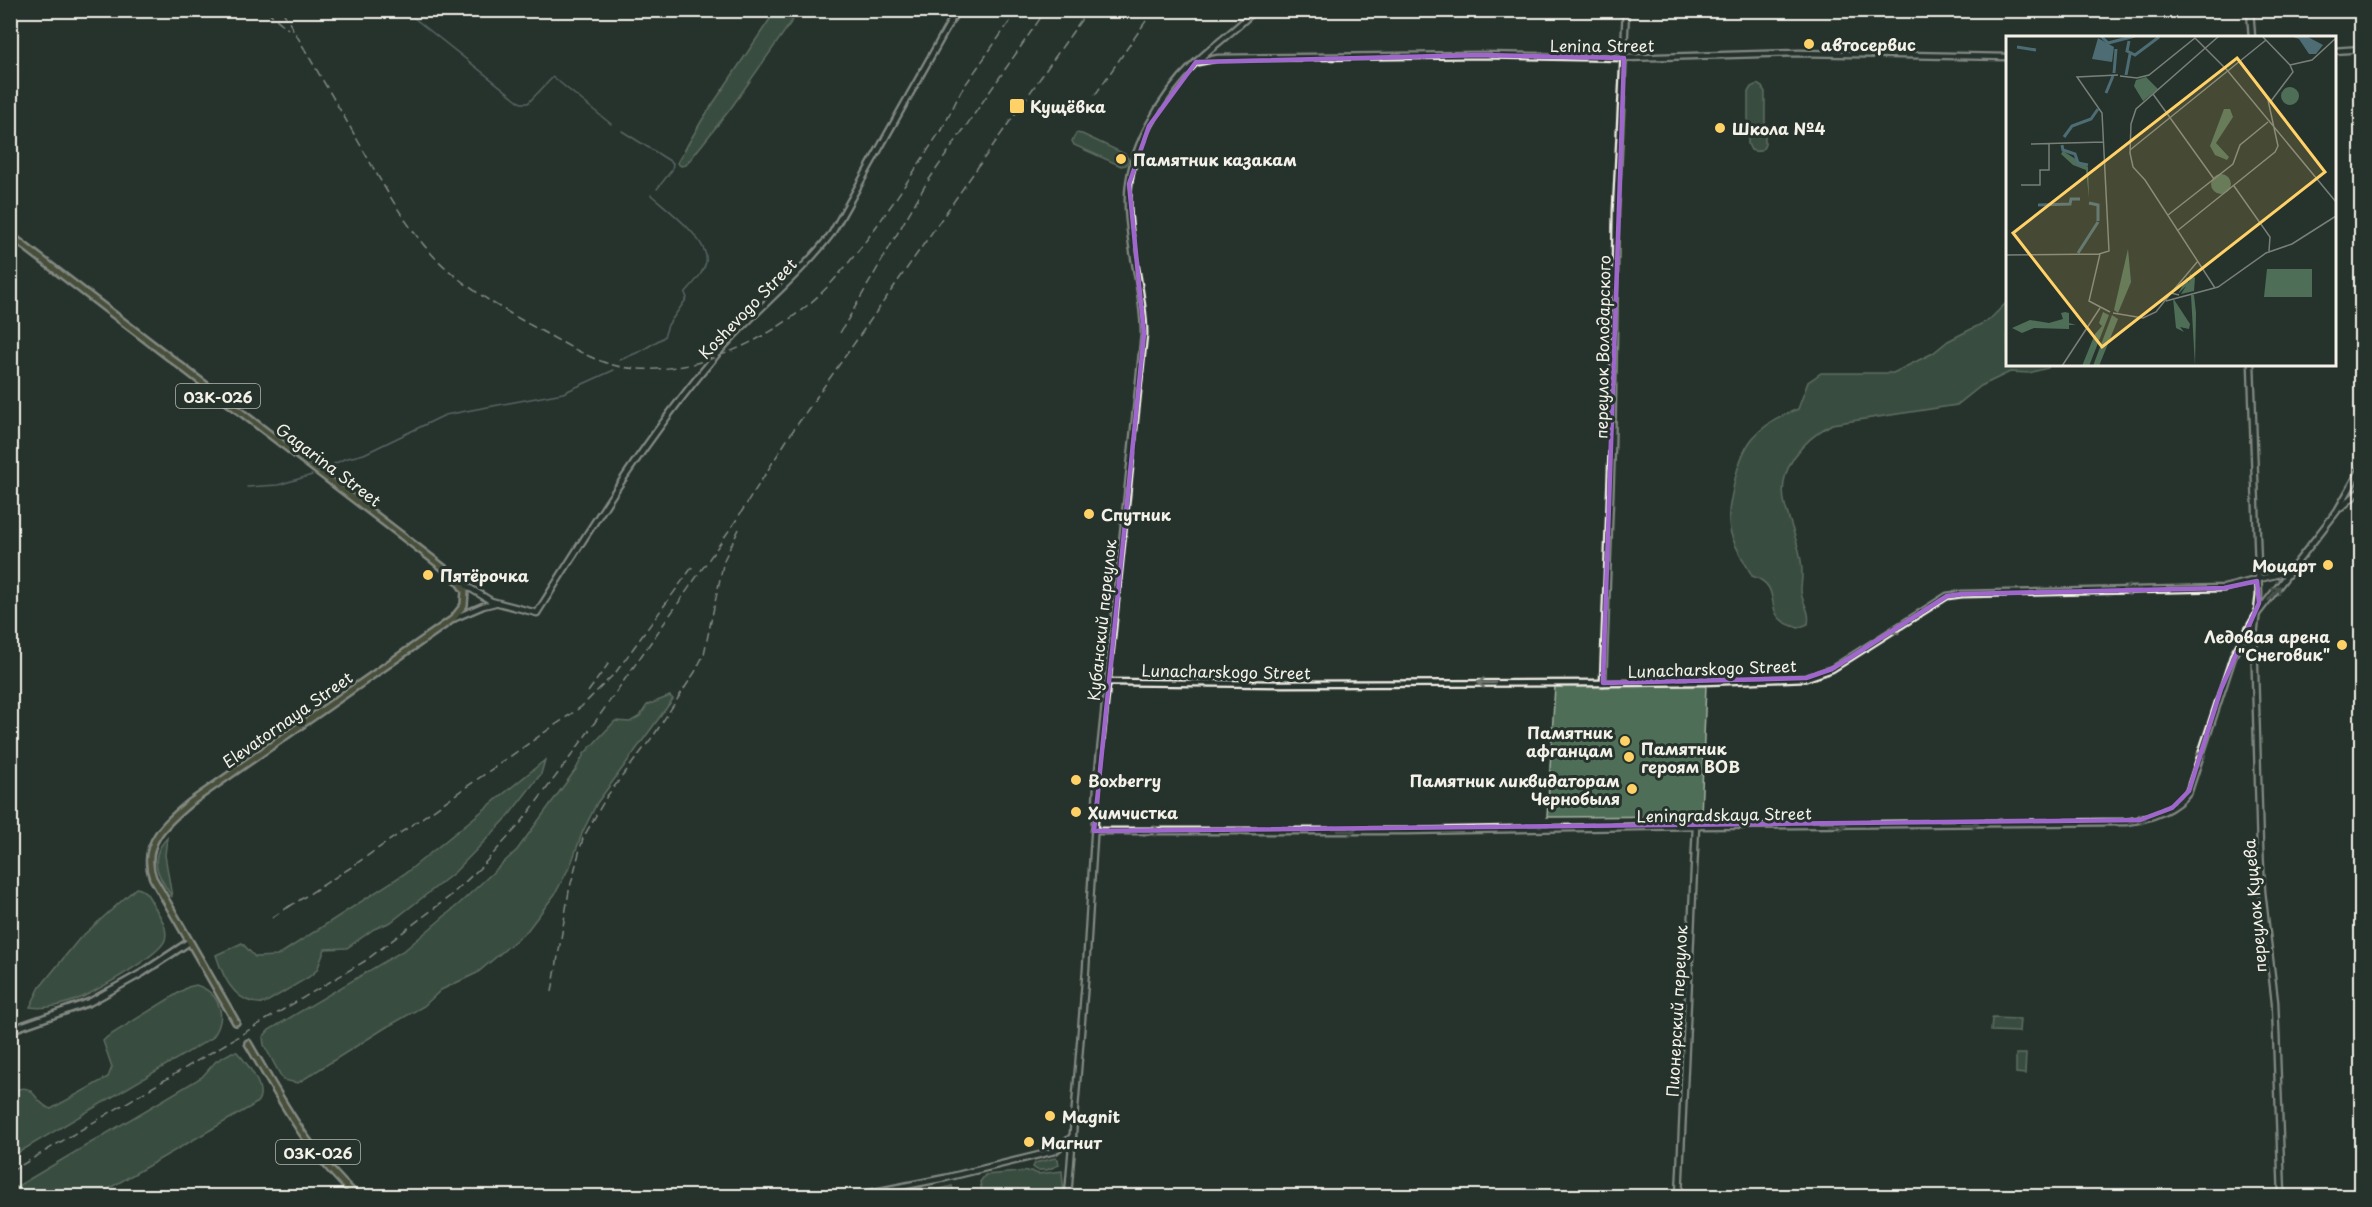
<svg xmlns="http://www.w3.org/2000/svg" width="2372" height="1207" font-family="'Playpen Sans',sans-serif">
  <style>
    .green { fill: #4f6e58; stroke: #a2b0a0; stroke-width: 1.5 }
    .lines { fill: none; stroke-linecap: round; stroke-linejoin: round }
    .stream { stroke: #90a1a2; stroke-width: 1.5 }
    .tertiary-casing { stroke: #f4f1e8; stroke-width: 9 }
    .secondary-casing { stroke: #f4f1e8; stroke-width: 10 }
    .primary-casing { stroke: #f4f1e8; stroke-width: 10 }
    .tertiary { stroke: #26332d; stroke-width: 4.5 }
    .secondary { stroke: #26332d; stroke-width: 5 }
    .primary { stroke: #70704a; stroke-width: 5 }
    .rail { stroke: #f4f1e8; stroke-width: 1.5; stroke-dasharray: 9 4.5; stroke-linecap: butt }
    .oneway { stroke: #6e766e }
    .marked { fill: none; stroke: #9f67cb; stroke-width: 4.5; stroke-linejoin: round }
    .poi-dot { fill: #ffd166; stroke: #26332d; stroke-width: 2 }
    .labels { text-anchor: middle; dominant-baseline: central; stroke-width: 6; stroke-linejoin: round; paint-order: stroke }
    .shield { fill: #26332d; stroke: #b6b8b0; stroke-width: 1.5 }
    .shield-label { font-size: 15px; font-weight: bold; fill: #f4f1e8 }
    .poi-label { font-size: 16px; font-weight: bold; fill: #f4f1e8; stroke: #26332d; text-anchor: start }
    .street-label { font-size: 16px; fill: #f4f1e8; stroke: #26332d }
    .inset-river { fill: none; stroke: #4d6c74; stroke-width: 3 }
    .inset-road { fill: none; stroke: #787f78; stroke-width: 1.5 }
    .view { fill: #ffd166; fill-opacity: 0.15; stroke: #ffd166; stroke-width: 3 }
    .inset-edge { fill: none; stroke: #f4f1e8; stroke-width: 3 }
  </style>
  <rect width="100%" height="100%" fill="#26332d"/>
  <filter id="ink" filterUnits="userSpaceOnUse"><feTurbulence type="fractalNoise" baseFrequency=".0167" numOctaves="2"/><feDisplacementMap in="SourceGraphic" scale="12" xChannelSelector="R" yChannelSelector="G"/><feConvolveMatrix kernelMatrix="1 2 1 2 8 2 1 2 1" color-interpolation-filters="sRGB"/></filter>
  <g filter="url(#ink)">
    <!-- green -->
    <g class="green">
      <path d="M776,10L799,11L731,108L686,165L681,166L677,163L702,120Z"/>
      <path d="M1757,84L1762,87L1765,92V144C1763,151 1758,153 1751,150L1748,144V92L1751,87Z"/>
      <path d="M1076,133L1082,134L1125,154L1129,160L1126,165L1121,166L1074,145L1072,141Z"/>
      <path d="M2007,302L2008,364L2049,365L2048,368L2029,373L2010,372L1981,386L1957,405L1832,424C1803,440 1776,469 1785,505C1791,528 1803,552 1802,576C1802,580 1801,585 1801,590C1801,603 1811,609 1808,624L1798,628C1794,626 1788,625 1784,622C1764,609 1783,586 1752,576C1745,562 1733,545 1730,530C1727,516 1730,503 1733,489C1741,444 1755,426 1798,409L1808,382L1821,373H1893L1933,353L1948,341L1989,320Z"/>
      <path d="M1706,685L1701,816L1547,817L1555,686Z"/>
      <path d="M670,696L673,699L597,803L583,831L571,864L555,894L527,931L477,973L441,990L424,1006L385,1028L298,1083L283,1080L264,1045L263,1037L269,1030L406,949L460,903L517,850L576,769L584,754L615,721L630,722L640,716L647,705Z"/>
      <path d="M545,760L541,774L506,819L454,873L391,922L374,929L347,948L325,949L317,970L309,977L265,1003C237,1006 223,978 216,955L242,943L255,957L277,956L407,872Z"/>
      <path d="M167,838L165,855L172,897C158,876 147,859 167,838Z"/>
      <path d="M136,888C146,889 149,897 154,906C159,914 169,929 165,940C160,955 99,989 83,997C68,1004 45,1010 30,1007L40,987L79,939Z"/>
      <path d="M196,985C221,993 228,1018 212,1038L11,1157V1092C36,1079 32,1103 51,1109L108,1077L112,1067L103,1041L107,1037L188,987Z"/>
      <path d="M1992,1018L2020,1019L2019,1032L1991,1031Z"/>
      <path d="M232,1052H237C246,1062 267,1088 258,1101C255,1105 249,1108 245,1110L96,1196H11V1190L202,1077L216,1061Z"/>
      <path d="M2016,1054H2026L2025,1074L2016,1073Z"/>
      <path d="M1055,1158L1058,1159L1059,1165L1047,1170H1037L1033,1167L1035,1163Z"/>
      <path d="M1031,1171L1038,1174L1062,1171L1064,1196H983L980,1182L985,1175Z"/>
      <path d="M952,1186L955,1196H929L933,1191Z"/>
      <path d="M922,1187L920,1196H878Z"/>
    </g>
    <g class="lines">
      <!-- stream -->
      <g class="stream">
        <path d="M404,10L521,103H528L553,77L611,124"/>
        <path d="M622,131L673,163L672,170L657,189"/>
        <path d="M620,360L641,351L664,337L668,325L687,298L685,293C693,284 703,274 706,262C710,241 666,208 651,195"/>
        <path d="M320,466L332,465L344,459L364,454L445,415L563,393L614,370"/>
        <path d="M247,487L278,485L312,475"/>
      </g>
      <defs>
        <g id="tertiary">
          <path d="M2250,10L2252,38"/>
          <path d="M2334,51L2362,49"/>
          <path d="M1198,62L1218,58L1312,57L1481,55L1624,58L1799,53L2008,57"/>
          <path d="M2251,364L2259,595L2254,635L2260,849L2262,892L2275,1002L2282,1196"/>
          <path d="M2341,508L2362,489"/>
          <path d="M460,582L491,601L537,613C591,527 647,437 713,359C750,314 797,279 832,233L957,10"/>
          <path d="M455,618L483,606L495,603"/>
          <path d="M1108,682L1278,684L1603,683L1705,682L1806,678L1832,669L1947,596L1962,594L2224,588L2291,571"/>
          <path d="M1603,683L1612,446L1616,211L1626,10"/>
          <path d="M1094,831H1406L1696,826L2127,822C2150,819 2176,810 2189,791L2234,654L2257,614L2337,511L2362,467"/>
          <path d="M854,1196L945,1178L1055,1151L1073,1136"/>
          <path d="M1068,1196L1086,969L1098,771L1144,334C1144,289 1128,247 1128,202C1127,151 1160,97 1196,62C1215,44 1237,29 1255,10"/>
          <path d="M1679,1196L1696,826"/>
        </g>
        <path id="secondary" d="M10,1030L90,1002L142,973L189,942"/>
        <g id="primary">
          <path d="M10,235L431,558L455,577L465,591L464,605L453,619L191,802C167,822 140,844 153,878L236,1022"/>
          <path d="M248,1043C279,1096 310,1156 357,1196"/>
        </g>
      </defs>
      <!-- tertiary casing -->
      <use href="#tertiary" class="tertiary-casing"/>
      <!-- secondary casing -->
      <use href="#secondary" class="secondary-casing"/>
      <!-- primary casing -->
      <use href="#primary" class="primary-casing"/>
      <!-- tertiary -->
      <use href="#tertiary" class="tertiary"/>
      <!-- secondary -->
      <use href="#secondary" class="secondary"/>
      <!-- primary -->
      <use href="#primary" class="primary"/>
      <!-- rail -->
      <g class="rail">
        <path d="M266,10L288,29"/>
        <path d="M282,10C307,54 333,97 358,141C378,176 398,213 423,244C455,283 501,309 545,333C567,345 588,358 613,365C688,384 783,336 833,281C875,234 910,177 945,124"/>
        <path d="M1095,95L1148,18L1150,10"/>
        <path d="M941,132L961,91L1018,10"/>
        <path d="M840,333L926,184L1046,10"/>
        <path d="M588,692L611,660"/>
        <path d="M287,908L350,868L581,707L616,672L693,566"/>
        <path d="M272,918L294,903"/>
        <path d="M552,992L569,891L583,838L607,796L654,735L695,672L704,654L724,560L740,527"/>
        <path d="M10,1172L365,961L449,897L482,866L520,824L574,752L735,522L792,432L1088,10"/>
      </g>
    </g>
    <!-- one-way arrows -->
    <defs><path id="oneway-shaft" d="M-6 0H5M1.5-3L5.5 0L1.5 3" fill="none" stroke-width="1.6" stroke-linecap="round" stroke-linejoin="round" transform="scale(1.5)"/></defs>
    <g class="oneway">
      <use href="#oneway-shaft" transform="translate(2131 590) rotate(179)"/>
      <use href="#oneway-shaft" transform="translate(2274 593) rotate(-51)"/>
      <use href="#oneway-shaft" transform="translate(1898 628) rotate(148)"/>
      <use href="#oneway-shaft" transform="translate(1486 683) rotate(179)"/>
      <use href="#oneway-shaft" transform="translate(2200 758) rotate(-72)"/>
      <use href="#oneway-shaft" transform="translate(2138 820) rotate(-14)"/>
      <use href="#oneway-shaft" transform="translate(1970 824)"/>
      <use href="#oneway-shaft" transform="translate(1838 825) rotate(-1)"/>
      <use href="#oneway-shaft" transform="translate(1152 831)"/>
      <use href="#oneway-shaft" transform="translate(1347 831)"/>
    </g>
  </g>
  <!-- marked area -->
  <path d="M0 0H2372V1207H0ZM1481,55L1624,58L1603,683L1806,678L1832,669L1947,596L1962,594L2224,588L2257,581L2259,603L2221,689L2189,791L2172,808L2140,820L1094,831L1144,334L1129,184L1149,126L1196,62Z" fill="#26332d" fill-opacity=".55" fill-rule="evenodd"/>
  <path class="marked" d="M1481,55L1624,58L1603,683L1806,678L1832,669L1947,596L1962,594L2224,588L2257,581L2259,603L2221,689L2189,791L2172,808L2140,820L1094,831L1144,334L1129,184L1149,126L1196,62Z"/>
  <!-- markers -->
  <g class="poi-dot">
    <circle cx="1809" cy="44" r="6"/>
    <rect x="1009" y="98" width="16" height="16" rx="3"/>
    <circle cx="1720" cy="128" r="6"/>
    <circle cx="1121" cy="159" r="6"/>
    <circle cx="1089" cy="514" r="6"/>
    <circle cx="2328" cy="565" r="6"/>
    <circle cx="428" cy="575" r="6"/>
    <circle cx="2342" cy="645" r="6"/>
    <circle cx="1625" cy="741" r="6"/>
    <circle cx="1629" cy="757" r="6"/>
    <circle cx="1076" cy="780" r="6"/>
    <circle cx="1632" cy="789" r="6"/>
    <circle cx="1076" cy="812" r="6"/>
    <circle cx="1050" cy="1116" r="6"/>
    <circle cx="1029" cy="1142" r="6"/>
  </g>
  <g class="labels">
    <!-- shield labels -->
    <g class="shield">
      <rect x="176" y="384" width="84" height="24" rx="4.5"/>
      <rect x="276" y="1140" width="84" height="24" rx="4.5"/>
    </g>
    <g class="shield-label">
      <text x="218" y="396">03К-026</text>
      <text x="318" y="1152">03К-026</text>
    </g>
    <!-- poi labels -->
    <g class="poi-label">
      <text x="1821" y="44">автосервис</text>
      <text x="1030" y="106">Кущёвка</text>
      <text x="1732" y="128">Школа №4</text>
      <text x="1133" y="159">Памятник казакам</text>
      <text x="1101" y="514">Спутник</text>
      <text x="2316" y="565" text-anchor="end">Моцарт</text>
      <text x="440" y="575">Пятёрочка</text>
      <text x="2330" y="636" text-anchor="end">Ледовая арена<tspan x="2330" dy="18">"Снеговик"</tspan></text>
      <text x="1613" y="732" text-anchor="end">Памятник<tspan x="1613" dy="18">афганцам</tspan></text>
      <text x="1641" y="748">Памятник<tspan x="1641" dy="18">героям ВОВ</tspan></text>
      <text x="1088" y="780">Boxberry</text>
      <text x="1620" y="780" text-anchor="end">Памятник ликвидаторам<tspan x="1620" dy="18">Чернобыля</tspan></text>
      <text x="1088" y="812">Химчистка</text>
      <text x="1062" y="1116">Magnit</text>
      <text x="1041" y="1142">Магнит</text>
    </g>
    <!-- street labels -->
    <g class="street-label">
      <text x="1602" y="45">Lenina Street</text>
      <text transform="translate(747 308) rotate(-46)">Koshevogo Street</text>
      <text transform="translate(1602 347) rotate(-89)">переулок Володарского</text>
      <text transform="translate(329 464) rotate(37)">Gagarina Street</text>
      <text transform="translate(1101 620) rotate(-84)">Кубанский переулок</text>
      <text transform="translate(1712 668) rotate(-2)">Lunacharskogo Street</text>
      <text transform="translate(1226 671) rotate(1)">Lunacharskogo Street</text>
      <text transform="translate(287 719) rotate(-35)">Elevatornaya Street</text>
      <text transform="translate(1724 814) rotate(-1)">Leningradskaya Street</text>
      <text transform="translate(2254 906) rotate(-95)">переулок Куцева</text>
      <text transform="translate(1676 1011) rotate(-87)">Пионерский переулок</text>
    </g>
  </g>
  <!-- overview -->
  <g transform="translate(2006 36)">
    <rect width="330" height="330" fill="#26332d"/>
    <path d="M140,41L152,53L137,65L128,50L130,44ZM275 60a9 9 0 1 1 18 0a9 9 0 1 1-18 0ZM218,73H224L227,81L210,107L223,121L221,124L209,119L204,110ZM57,115L82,131L83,162L80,134L67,129L55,118ZM205 148a10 10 0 1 1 20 0a10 10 0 1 1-20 0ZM122,213L125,246L112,277L108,274ZM261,233H306V261H258ZM184,238L189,242L188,255L175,258L180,250L172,258L181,241L183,247ZM185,259H188L190,277L189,330ZM167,262L184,288L183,293L174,291L178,296L170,292ZM59,276L63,277V287L70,289H63V293L28,292L16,297L6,292L24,284L43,287L57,283L55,277ZM97,276L103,279L83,330H76L89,298L96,290L93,287ZM106,279L112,283L93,330H87Z" fill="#4f6e58"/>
    <path d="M284,0L302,1L317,9L310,18H303L293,3ZM92,2L108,11L106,26L86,23Z" fill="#4d6c74"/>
    <path class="inset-river" d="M95,0L102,7L129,0M123,5L121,15L129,19L153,1M11,11L30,14M108,37L110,13M120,39L124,18M100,57L107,40M58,101L66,90L85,83L92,73M56,109L57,114L69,118L72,127L82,129M83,167L92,169V185M32,169L64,168L65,163H74M72,217L92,186"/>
    <path class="inset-road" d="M256,0L284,29M235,26L263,65M284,29L306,24L330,2M114,40L131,42L143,39L189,2L221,34L330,166M147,58L208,143M265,65L287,36L284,29M25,108L97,106M124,114L260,4M15,149H34V134H43V108M228,150L264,201L263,215M162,179L227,128L234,109L262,86M171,195L269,116L272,110L262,64M93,218L103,215L96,77L71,41L112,39M0,219L94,218L83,265L104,276M209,252L139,144L127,131L124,117L125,88L130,73L213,0M165,257L192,225M160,265L212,251L260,217L286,208L330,180M107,277L137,282L150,276L165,257L173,259M56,330L94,272"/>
    <path class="view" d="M231,22L319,136L96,311L7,197Z"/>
    <rect width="330" height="330" class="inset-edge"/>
  </g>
  <!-- margin -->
  <rect width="2372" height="1207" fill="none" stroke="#26332d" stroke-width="36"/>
  <rect x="18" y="18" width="2336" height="1171" fill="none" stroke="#f4f1e8" stroke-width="2" filter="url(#ink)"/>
</svg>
